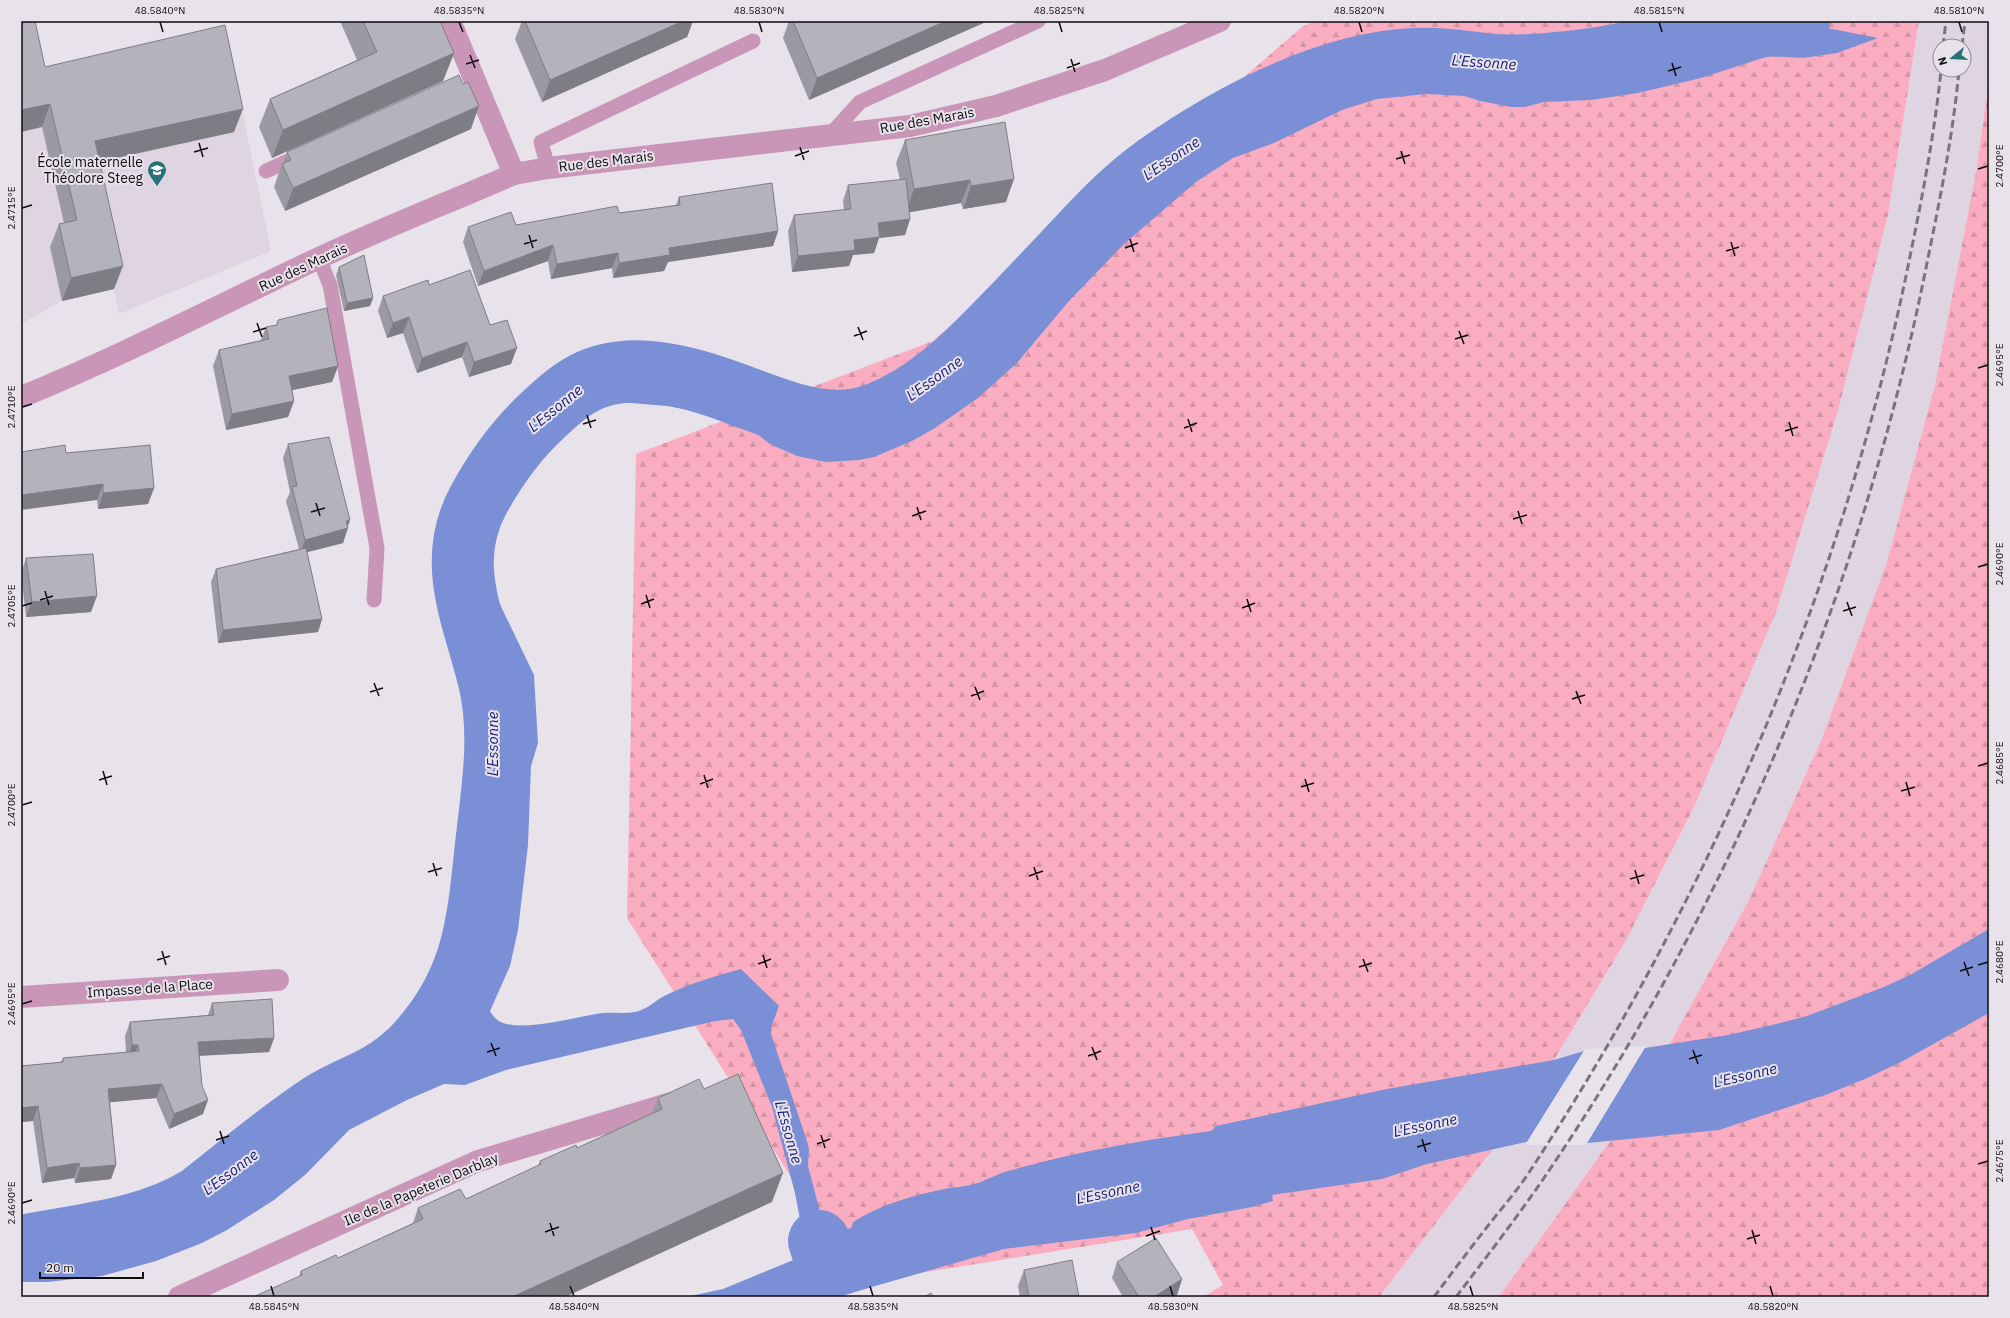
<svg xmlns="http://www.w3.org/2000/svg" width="2010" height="1318" font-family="'IBM Plex Sans',sans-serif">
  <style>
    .built { fill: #ded4e2; fill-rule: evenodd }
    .forest { fill: url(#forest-firs) }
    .water { fill: #7b8fd6 }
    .pier { fill: #e8e3eb }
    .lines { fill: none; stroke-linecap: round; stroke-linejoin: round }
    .river { stroke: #7b8fd6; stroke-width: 62 }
    .lane { stroke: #ca96b8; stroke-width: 15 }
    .street { stroke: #ca96b8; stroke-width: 22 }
    .rail { stroke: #78757a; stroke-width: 3; stroke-dasharray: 8 4; stroke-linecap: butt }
    .wall { fill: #9b9aa2 }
    .shaded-wall { fill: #7e7d84 }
    .building { fill: #b4b3bc; stroke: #7e7d84 }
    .ticks { fill: none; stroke: #0e0c0f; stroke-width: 1.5 }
    .labels { text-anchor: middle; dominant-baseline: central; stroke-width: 4; stroke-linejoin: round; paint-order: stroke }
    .street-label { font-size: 14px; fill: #0e0c0f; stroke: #e8e3eb }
    .poi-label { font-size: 14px; fill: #0e0c0f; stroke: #e8e3eb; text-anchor: end }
    .water-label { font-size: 15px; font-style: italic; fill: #192072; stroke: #e8e3eb }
    .neatline { fill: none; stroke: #0e0c0f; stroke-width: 1.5 }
    .ticks-label { font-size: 10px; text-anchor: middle; fill: #0e0c0f }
  </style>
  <defs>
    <pattern id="forest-firs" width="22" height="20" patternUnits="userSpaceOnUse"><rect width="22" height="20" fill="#faadc1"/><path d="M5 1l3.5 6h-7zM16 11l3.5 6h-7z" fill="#d594a5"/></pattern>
  </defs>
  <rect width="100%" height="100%" fill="#e8e3eb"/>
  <!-- built -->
  <g class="built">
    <path d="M1919,21H1989V82L1976,172L1935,385L1887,562L1821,741L1748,902L1669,1045L1554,1060L1624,944L1694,807L1888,215ZM1940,46H1964V70H1940Z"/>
    <path d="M21,44L36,90L229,46L271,251L119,314L114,289L62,301L21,324Z"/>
    <path d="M1610,1141L1499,1297H1379L1492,1150L1526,1142L1588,1143Z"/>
  </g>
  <!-- forest -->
  <g class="forest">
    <path d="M1314,21H1919L1888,215L1838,410L1776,612L1694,807L1624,944L1554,1060L1492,1150L1379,1297H1203L1223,1285L1192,1229L858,1283L627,918L636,454L933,341L1171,140L1302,27Z"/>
    <path d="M1989,82V1297H1499L1610,1141L1669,1045L1748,902L1821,741L1887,562L1935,385L1976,172Z"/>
  </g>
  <!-- water -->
  <g class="water">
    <path d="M1787,25H1812L1878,38L1837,53L1803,58L1769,56L1701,78L1638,93L1591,100L1544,102L1525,107H1511L1480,101L1465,96L1426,94L1377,99L1342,110L1274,143L1233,158L1196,182L1124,244L1069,301L1017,363L978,398L935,428L912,441L874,457L859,460L826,462L797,456L770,444L747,426L690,410L667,406L619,402L594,408L571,421L549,442L519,483L502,519L491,558V570L494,592L534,675L538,743L531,766L528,845L518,930L510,966L490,1011C493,1016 497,1021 503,1023C528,1031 575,1017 602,1013C613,1012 624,1014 635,1012C646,1010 655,1001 664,996C688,984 715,976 741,969L779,1006L772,1025L771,1034L807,1141L809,1149L808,1166L827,1238L812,1244L803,1235L795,1193L772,1107L741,1030L733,1019L715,1021L506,1070L465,1085L444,1084L407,1100L349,1130L305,1175L274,1200L227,1230L202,1243L156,1261L102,1276L47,1282H21V1246C82,1234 145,1230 199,1197C239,1166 278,1132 320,1105C343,1090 370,1082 392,1066C405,1057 416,1046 426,1034C474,974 477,921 486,848C492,794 502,738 490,685C473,614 442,563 482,493C500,462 521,435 548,411C559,401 571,390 585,383C634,359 697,378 744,397C784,412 826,429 869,416C922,400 963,359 1000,320C1016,303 1033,287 1049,270C1078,238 1106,205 1140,179C1210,123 1325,62 1416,59C1440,58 1462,61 1486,64C1513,66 1541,65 1568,62C1642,55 1712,30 1787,25Z"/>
    <path d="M1989,929V1013L1901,1062L1865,1079L1828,1094L1719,1130L1588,1143L1526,1142L1427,1164L1382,1179L1272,1195L1273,1201L1252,1207L1188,1219L1136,1233L1004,1249L837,1297H686L723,1289L849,1237L853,1222C882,1204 911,1196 944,1189C954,1187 965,1187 974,1184C986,1181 996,1174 1008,1171C1075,1152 1143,1140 1211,1131L1216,1126L1387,1089L1554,1060L1584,1051L1645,1048L1728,1035L1768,1026L1807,1016L1884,987L1910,975Z"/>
  </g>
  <!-- pier -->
  <path class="pier" d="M1646,1046L1586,1145H1525L1585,1049Z"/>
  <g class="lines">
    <!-- river -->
    <g class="river">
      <path d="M819,1241L828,1268L890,1248"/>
      <path d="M21,1246C82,1234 145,1230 199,1197C239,1166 278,1132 321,1104C344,1089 371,1082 393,1065C406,1056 417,1045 427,1032C475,973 478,918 486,845C492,791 502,735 489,681C474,618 444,562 479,499C496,468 517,439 543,415C554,405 566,393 579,386C627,357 692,377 739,395C783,411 829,432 876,414C924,396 962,359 997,323C1014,306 1030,289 1046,272C1082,235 1114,196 1156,166C1227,116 1327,62 1415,59C1439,58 1461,61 1485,64C1512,67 1540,65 1567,62C1611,58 1652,47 1695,38C1729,31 1764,26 1799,21"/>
    </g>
    <!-- lane -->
    <g class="lane">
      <path d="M831,134L860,102L1038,21"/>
      <path d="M548,168L541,142L753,41"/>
      <path d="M266,171L301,155"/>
      <path d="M319,258L330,285L377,548L374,600"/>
    </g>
    <!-- street -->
    <g class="street">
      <path d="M450,21L514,174"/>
      <path d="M21,397C117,358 208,311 300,267C370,233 443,205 514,174L548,168L910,126L996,106L1105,70L1220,21"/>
      <path d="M21,997L278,980"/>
      <path d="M179,1297L478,1161L671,1103"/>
    </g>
    <!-- rail -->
    <g class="rail">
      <path d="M1943,46L1946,21"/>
      <path d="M1962,46L1965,21"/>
      <path d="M1434,1297C1451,1274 1469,1250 1487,1227C1501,1209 1516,1192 1528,1174C1707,902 1839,595 1906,276C1920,208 1934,139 1941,70"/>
      <path d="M1456,1297C1487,1256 1519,1215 1548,1172C1732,900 1863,585 1927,263C1940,199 1953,135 1959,70"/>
    </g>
  </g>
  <!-- wall -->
  <g class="wall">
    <path d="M340,21H440L454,53L443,81L272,158L259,127L270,99L357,60Z"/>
    <path d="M522,21H693L687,37L542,102L515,39Z"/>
    <path d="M789,21H988L809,100L783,38Z"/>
    <path d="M45,67L234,132L100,162L114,289L62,301L50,247L59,224L64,223L42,127Z"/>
    <path d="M471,129L285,211L274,187L282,164L283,163L287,152Z"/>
    <path d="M905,140L1006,202L963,209L961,203L910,212V219L905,235L879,238L874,253L853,255L849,266L792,272L788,231L794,215L844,210L843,201L848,185L900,180L896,163Z"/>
    <path d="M679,197L778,231L773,246L668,262L664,271L613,278L612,268L551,279L548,261L478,286L463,242L468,227L516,225L619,213L676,205Z"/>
    <path d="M339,267L373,298L370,306L344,311L336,275Z"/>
    <path d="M429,285L490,325L511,364L469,377L462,357L417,373L403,333L387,338L378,311L383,296Z"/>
    <path d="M278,320L338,366L332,382L292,390L294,401L288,417L226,430L213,366L219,350L261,340L266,327L276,325Z"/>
    <path d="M288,444L348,526L343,543L307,552L322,619L318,632L218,643L211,582L216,569L299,549L286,501L290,492L283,458Z"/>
    <path d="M66,453L154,488L148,504L98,509L97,500Z"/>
    <path d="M26,558L91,612L26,617L21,573Z"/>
    <path d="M212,1003L274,1038L269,1052L199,1056L203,1114L169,1129L156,1098L110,1102L116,1165L111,1179L75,1183L74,1178L42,1183L33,1121L21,1122V1066L61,1062L63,1058L126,1052L125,1036L130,1022L208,1015Z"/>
    <path d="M704,1089L772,1202L299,1276L301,1271L338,1258L413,1223L418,1208L466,1199L538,1166L540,1161L577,1148L652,1113L658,1098Z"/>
    <path d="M1117,1262L1182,1279L1177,1295L1174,1297H1123L1112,1278Z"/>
    <path d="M1024,1270L1079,1297H1020L1018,1286Z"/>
  </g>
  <!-- shaded-wall -->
  <g class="shaded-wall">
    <path d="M683,21H693L687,37L542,102L550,80Z"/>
    <path d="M946,21H988L809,100L817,78Z"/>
    <path d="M454,53L443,81L272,158L283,130Z"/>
    <path d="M50,104L42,127L21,132V110Z"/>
    <path d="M479,106L471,129L285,211L293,188Z"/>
    <path d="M243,109L234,132L87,164L95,141Z"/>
    <path d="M1014,179L1006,202L963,209L971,186Z"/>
    <path d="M970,180L961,203L906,213L914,189Z"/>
    <path d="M910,219L905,235L879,238L874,253L853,255L849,266L792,272L798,256L854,240L878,223Z"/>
    <path d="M778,231L773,246L668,262L664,271L613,278L619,263L669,248Z"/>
    <path d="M553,245L548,261L478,286L484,271Z"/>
    <path d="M618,253L612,268L551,279L557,264Z"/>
    <path d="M123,266L114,289L62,301L71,278Z"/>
    <path d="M373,298L370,306L344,311L347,303Z"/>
    <path d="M409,317L403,333L387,338L393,323Z"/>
    <path d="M467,342L462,357L417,373L422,358Z"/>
    <path d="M517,348L511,364L469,377L474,362Z"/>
    <path d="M338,366L332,382L283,392L289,376Z"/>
    <path d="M294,401L288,417L226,430L232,414Z"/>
    <path d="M103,484L97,500L21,510V495Z"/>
    <path d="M154,488L148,504L98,509L103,493Z"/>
    <path d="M350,520L347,529L348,528L343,543L300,554L305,540L346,521Z"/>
    <path d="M97,596L91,612L26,617L32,602Z"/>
    <path d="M322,619L318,632L218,643L223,630Z"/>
    <path d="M274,1038L269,1052L192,1056L198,1042Z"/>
    <path d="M132,1045H138L133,1059H127Z"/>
    <path d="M162,1084L156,1098L103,1103L108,1089Z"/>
    <path d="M208,1100L203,1114L169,1129L174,1114Z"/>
    <path d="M38,1106L33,1121L21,1122V1108Z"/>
    <path d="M79,1163L74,1178L42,1183L47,1168Z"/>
    <path d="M116,1165L111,1179L75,1183L80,1168Z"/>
    <path d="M783,1173L772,1202L565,1297H512Z"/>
    <path d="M1182,1279L1177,1295L1174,1297H1154Z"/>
  </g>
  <!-- building -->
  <g class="building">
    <path d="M32,21H35L45,67L225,25L243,109L95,141L123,266L71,278L59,224L77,220L50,104L21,110V23Z"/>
    <path d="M363,21H440L454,53L283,130L270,99L377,52Z"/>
    <path d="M525,21H683L550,80Z"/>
    <path d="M793,21H946L817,78Z"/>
    <path d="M459,75L463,84L468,82L479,106L293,188L282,164L291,160L287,152Z"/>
    <path d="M1005,122L1014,179L971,186L970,180L914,189L905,140Z"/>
    <path d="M906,179L910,219L878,223L880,237L854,240L855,250L798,256L794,215L851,209L848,185Z"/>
    <path d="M772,183L778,231L669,248L670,255L619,263L618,253L557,264L553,245L484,271L468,227L511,212L516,225L617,206L619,213L680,205L679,197Z"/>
    <path d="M364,255L373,298L347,303L339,267Z"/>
    <path d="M470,270L490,325L507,320L517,348L474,362L467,342L422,358L409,317L393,323L383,296L428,280L429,285Z"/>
    <path d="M327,308L338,366L289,376L294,401L232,414L219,350L269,339L266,327L277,325L278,320Z"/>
    <path d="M329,437L350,520L346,521L348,528L305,540L292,487L297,486L288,444Z"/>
    <path d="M65,445L66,453L150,445L154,488L103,493V484L21,495V452Z"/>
    <path d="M306,548L322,619L223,630L216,569Z"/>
    <path d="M93,554L97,596L32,602L26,558Z"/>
    <path d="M272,999L274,1038L198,1042L202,1086L208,1100L174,1114L162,1084L108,1089L116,1165L80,1168L79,1163L47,1168L38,1106L21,1108V1066L63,1062V1058L139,1051L138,1045H132L130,1022L214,1015L212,1003Z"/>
    <path d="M738,1074L783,1173L512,1297H253L302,1275L301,1271L336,1255L338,1258L423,1219L418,1208L460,1189L466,1199L541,1164L540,1161L576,1145L577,1148L662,1109L658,1098L699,1079L704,1089Z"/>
    <path d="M1156,1238L1182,1279L1154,1297H1139L1117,1262Z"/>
    <path d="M1072,1260L1079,1297H1029L1024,1270Z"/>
    <path d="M931,1293L934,1297H924Z"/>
  </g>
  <!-- ticks -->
  <path class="ticks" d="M160,22L163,32M459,22L463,32M759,22L762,32M1059,22L1062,32M1359,22L1362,32M1659,22L1662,32M1959,22L1962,32M470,55L475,68M1071,59L1075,72M1672,63L1676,76M466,64L479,60M1067,68L1080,63M1668,71L1681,67M199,143L203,157M800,147L804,160M1401,151L1405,164M194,152L208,148M795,156L809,151M1396,159L1410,155M1978,169L1988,166M22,208L32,205M529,235L533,248M1130,239L1134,252M1731,242L1735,256M524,244L537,240M1125,248L1138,243M1726,251L1739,247M257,323L262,337M858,327L863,340M1459,331L1464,344M253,332L266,328M854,336L867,331M1455,339L1468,335M1978,368L1988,365M22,407L32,404M587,415L591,428M1188,419L1192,432M1789,422L1793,436M583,424L596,420M1184,428L1197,423M1785,431L1798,427M316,503L320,516M917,507L921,520M1518,511L1522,524M311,512L325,508M912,516L926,511M1513,519L1527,515M1978,567L1988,564M45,591L49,605M646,595L650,608M1247,599L1251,612M40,600L53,596M1847,602L1852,616M641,604L654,599M22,606L32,603M1242,608L1255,603M1843,611L1856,607M374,683L379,696M975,687L980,700M1576,691L1581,704M370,692L383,688M971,696L984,691M1572,699L1585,695M1978,766L1988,763M103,771L107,785M704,775L708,788M1305,779L1309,792M99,780L112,776M1906,782L1910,796M700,784L713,779M1301,787L1314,783M1901,791L1915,787M22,805L32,802M433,863L437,876M1034,867L1038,880M1635,870L1639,884M428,872L442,868M1029,876L1043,871M1630,879L1644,875M162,951L166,965M763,955L767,968M1363,959L1368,972M157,960L170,956M1964,962L1969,976M758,964L771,959M1978,965L1988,962M1359,967L1372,963M1960,971L1973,967M22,1004L32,1001M491,1043L496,1056M1092,1047L1097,1060M1693,1050L1698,1064M487,1052L500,1048M1088,1056L1101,1051M1689,1059L1702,1055M220,1131L224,1144M821,1135L825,1148M1422,1139L1426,1152M216,1140L229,1136M817,1144L830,1139M1417,1147L1431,1143M1978,1164L1988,1161M22,1203L32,1200M550,1223L554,1236M1151,1227L1155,1240M1752,1230L1756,1244M545,1232L559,1227M1146,1236L1160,1231M1747,1239L1760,1235M271,1286L274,1296M570,1286L574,1296M870,1286L873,1296M1170,1286L1173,1296M1470,1286L1473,1296M1770,1286L1773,1296"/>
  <!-- icons -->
  <defs>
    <symbol id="school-pin" viewBox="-11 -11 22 30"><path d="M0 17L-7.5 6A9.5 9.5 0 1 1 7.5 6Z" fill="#277278" stroke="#e8e3eb"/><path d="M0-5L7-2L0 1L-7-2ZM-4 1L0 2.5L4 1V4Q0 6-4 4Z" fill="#fff"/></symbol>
  </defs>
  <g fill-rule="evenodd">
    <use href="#school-pin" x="146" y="159" width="22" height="30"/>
  </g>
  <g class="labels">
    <!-- street labels -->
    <g class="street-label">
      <text transform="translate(927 120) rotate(-10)">Rue des Marais</text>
      <text transform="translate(606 161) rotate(-7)">Rue des Marais</text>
      <text transform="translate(303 267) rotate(-25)">Rue des Marais</text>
      <text transform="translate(150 988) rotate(-4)">Impasse de la Place</text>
      <text transform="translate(421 1189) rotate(-23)">Ile de la Papeterie Darblay</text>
    </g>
    <!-- poi labels -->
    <g class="poi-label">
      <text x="143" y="162">École maternelle<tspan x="143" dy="16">Théodore Steeg</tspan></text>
    </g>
    <!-- water labels -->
    <g class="water-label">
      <text transform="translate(1484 62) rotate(4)">L'Essonne</text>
      <text transform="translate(1171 158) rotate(-34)">L'Essonne</text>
      <text transform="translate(934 378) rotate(-36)">L'Essonne</text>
      <text transform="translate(555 408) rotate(-39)">L'Essonne</text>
      <text transform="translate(492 744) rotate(-90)">L'Essonne</text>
      <text transform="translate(1745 1075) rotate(-13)">L'Essonne</text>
      <text transform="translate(1425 1125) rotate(-12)">L'Essonne</text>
      <text transform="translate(789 1132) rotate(74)">L'Essonne</text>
      <text transform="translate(230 1172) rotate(-37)">L'Essonne</text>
      <text transform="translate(1108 1192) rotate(-12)">L'Essonne</text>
    </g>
  </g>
  <!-- border -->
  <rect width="2010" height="1318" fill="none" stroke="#e8e3eb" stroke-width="44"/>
  <!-- north arrow -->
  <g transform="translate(1952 58) rotate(252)"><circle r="19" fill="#e8e3eb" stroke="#918d93"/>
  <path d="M0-3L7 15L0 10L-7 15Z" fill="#277278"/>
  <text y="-6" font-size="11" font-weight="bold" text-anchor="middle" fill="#0e0c0f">N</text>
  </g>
  <!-- scale -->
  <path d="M40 1272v6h103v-6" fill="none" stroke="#0e0c0f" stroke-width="2"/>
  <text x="46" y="1272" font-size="12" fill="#0e0c0f" stroke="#e8e3eb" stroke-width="3" paint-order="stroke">20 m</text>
  <rect x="22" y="22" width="1966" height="1274" class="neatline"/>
  <g class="ticks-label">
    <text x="160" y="14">48.5840°N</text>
    <text x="459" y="14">48.5835°N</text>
    <text x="759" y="14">48.5830°N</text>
    <text x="1059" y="14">48.5825°N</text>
    <text x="1359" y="14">48.5820°N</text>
    <text x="1659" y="14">48.5815°N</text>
    <text x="1959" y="14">48.5810°N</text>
    <text transform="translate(1999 166) rotate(-90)" y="4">2.4700°E</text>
    <text transform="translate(11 208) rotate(-90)" y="4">2.4715°E</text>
    <text transform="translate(1999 365) rotate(-90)" y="4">2.4695°E</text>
    <text transform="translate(11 407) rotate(-90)" y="4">2.4710°E</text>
    <text transform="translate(1999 564) rotate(-90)" y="4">2.4690°E</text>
    <text transform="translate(11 606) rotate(-90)" y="4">2.4705°E</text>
    <text transform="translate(1999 763) rotate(-90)" y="4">2.4685°E</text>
    <text transform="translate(11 805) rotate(-90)" y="4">2.4700°E</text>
    <text transform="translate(1999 962) rotate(-90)" y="4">2.4680°E</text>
    <text transform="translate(11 1004) rotate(-90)" y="4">2.4695°E</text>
    <text transform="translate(1999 1161) rotate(-90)" y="4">2.4675°E</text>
    <text transform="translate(11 1203) rotate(-90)" y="4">2.4690°E</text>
    <text x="274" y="1310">48.5845°N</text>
    <text x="574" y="1310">48.5840°N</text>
    <text x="873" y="1310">48.5835°N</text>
    <text x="1173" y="1310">48.5830°N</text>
    <text x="1473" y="1310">48.5825°N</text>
    <text x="1773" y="1310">48.5820°N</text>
  </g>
</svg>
